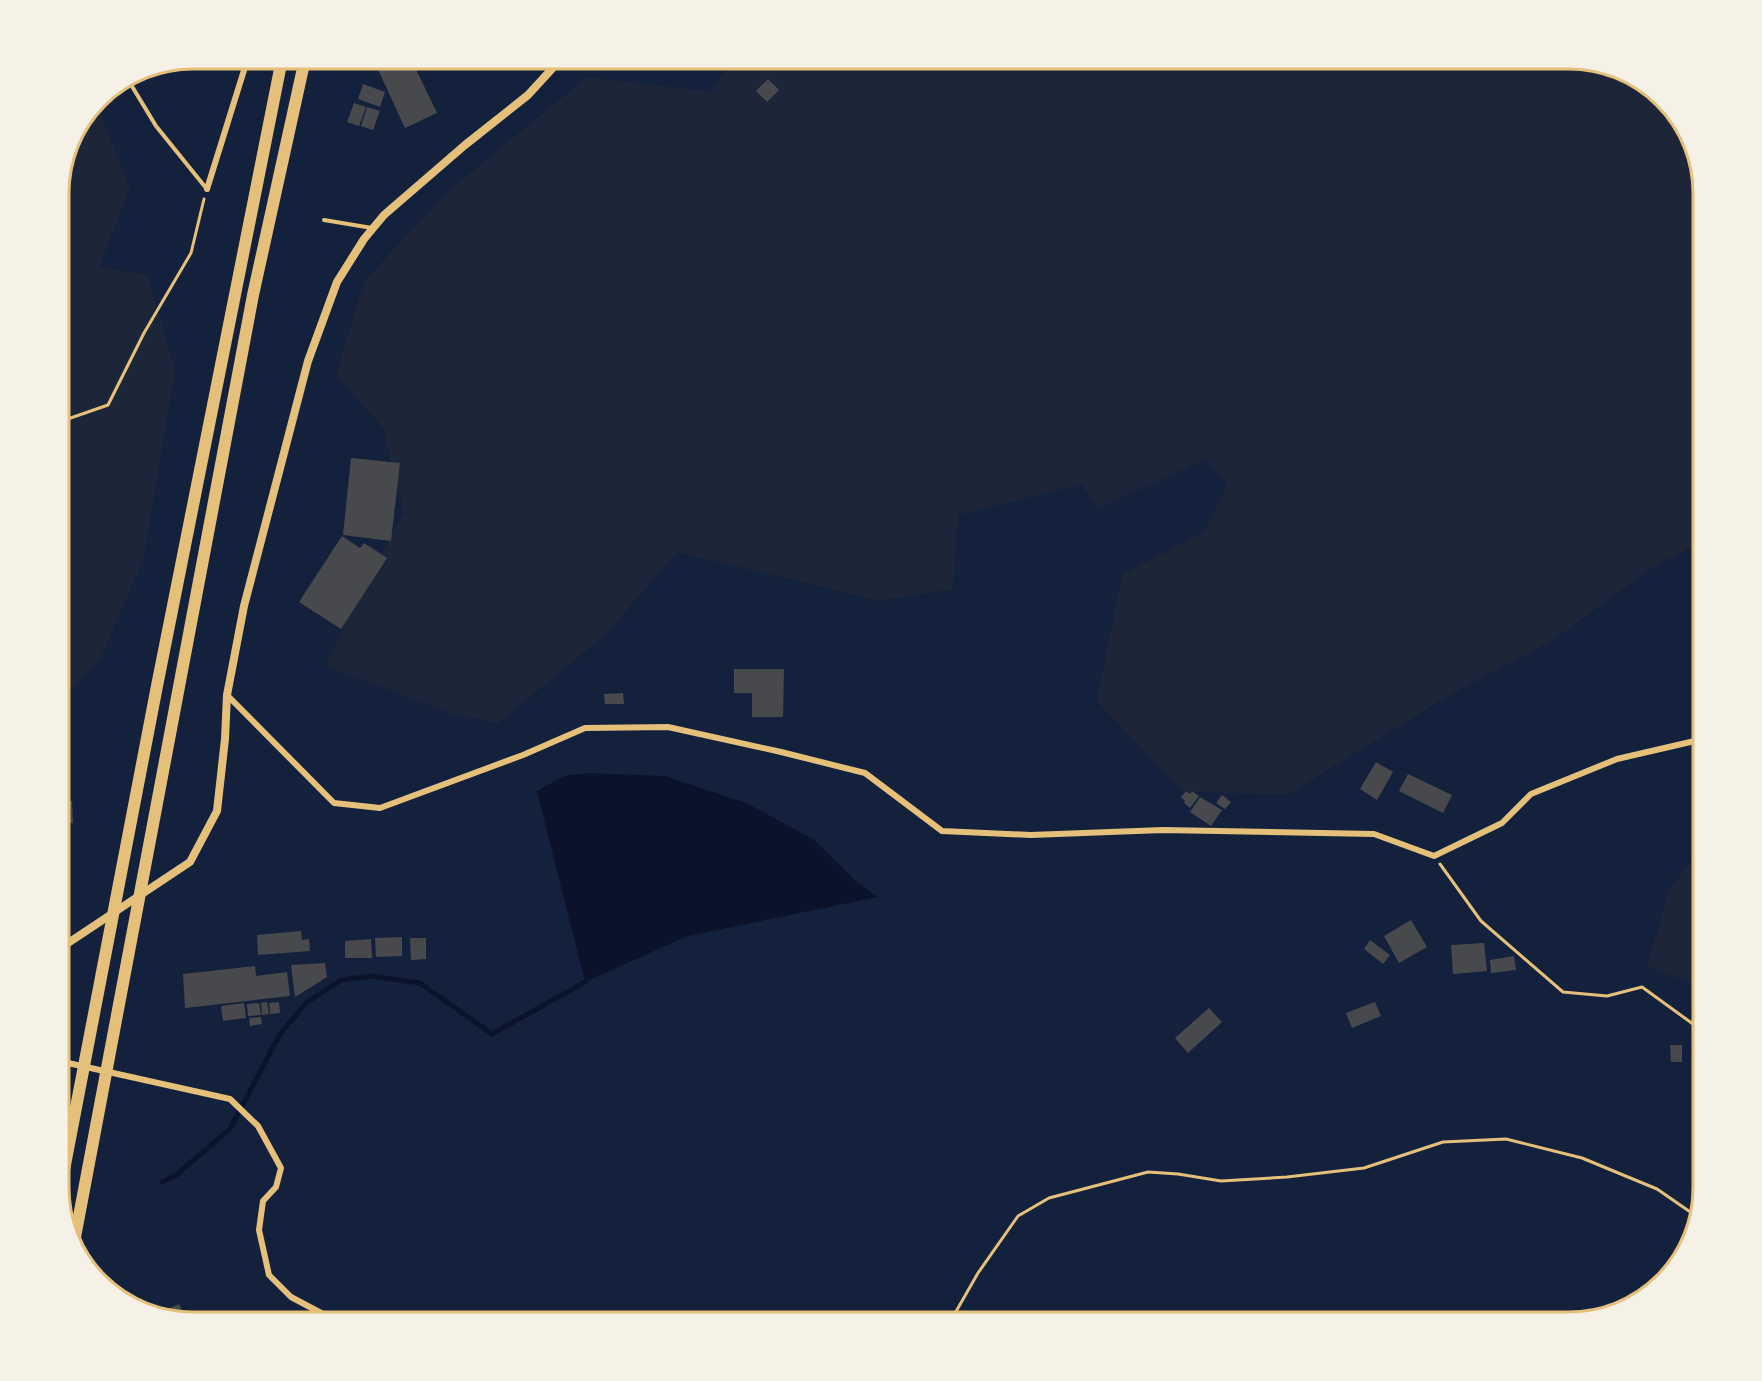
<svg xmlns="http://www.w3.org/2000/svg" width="1762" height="1381" font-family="Roboto,sans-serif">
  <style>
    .green { fill: #1d2539 }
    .water { fill: #0b132b }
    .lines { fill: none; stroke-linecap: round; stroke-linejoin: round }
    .stream { stroke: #0b132b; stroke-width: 5 }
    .building { fill: #48494c }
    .path { stroke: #e5c07b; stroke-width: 3 }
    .service { stroke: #e5c07b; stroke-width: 4 }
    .minor { stroke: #e5c07b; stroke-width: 6 }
    .tertiary { stroke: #e5c07b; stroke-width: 8 }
    .trunk { stroke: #e5c07b; stroke-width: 12 }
    .rim { fill: none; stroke: #e5c07b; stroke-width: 3 }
  </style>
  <rect width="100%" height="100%" fill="#14213d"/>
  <!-- green -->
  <g class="green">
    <path d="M732,59H1569L1620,69L1657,92L1690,134L1703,193V541L1650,569L1553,640L1448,696L1287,795L1182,791L1097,701L1122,575L1205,531L1227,485L1206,459L1099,508L1081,484L958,515L953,589L879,601L677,552L606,634L498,723L455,715L325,666L361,591L404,513L383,428L336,375L364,281L451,189L587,77L711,92Z"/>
    <path d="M96,103L130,188L99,267L148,275L175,370L143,560L100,660L59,703V184L72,134Z"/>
    <path d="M1703,846V988L1647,966L1669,890Z"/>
  </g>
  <!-- water -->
  <path class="water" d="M587,773L665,776L746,803L813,839L856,881L878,897L688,936L585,982L537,791L564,776Z"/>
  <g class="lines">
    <!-- stream -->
    <path class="stream" d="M162,1182L176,1175L230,1129L280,1034L306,1003L341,980L372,976L420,983L492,1034L585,982"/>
  </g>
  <!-- building -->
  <g class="building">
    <path d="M384,59H411L437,113L405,128L375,63Z"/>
    <path d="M768,79L779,90L767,102L756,91Z"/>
    <path d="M363,84L385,92L380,107L358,99Z"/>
    <path d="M354,103L366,107L359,126L347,122Z"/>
    <path d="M367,107L380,111L373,130L361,126Z"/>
    <path d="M351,458L400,463L391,541L343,535Z"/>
    <path d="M342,536L360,548L364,543L387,558L341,629L299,602Z"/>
    <path d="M734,669H784L783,717H752V693H734Z"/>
    <path d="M623,693L624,704H605L604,694Z"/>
    <path d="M1376,762L1393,772L1377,800L1360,789Z"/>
    <path d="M1408,774L1452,795L1443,813L1399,791Z"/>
    <path d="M1186,791L1190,794L1192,791L1199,796L1190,808L1184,803L1185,801L1181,797Z"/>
    <path d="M1222,795L1231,802L1225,809L1216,803Z"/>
    <path d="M1200,797L1222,810L1211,826L1190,812Z"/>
    <path d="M72,801L73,823L59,824V802Z"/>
    <path d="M69,824L70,839H59V825Z"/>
    <path d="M1411,920L1427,947L1399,963L1384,936Z"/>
    <path d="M301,931L302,940L309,939L310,951L258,955L257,935Z"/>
    <path d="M402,937V956L376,957L375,938Z"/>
    <path d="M410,938H426V959L411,960Z"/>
    <path d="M371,939L372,958H345V941Z"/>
    <path d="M1370,940L1390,955L1383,964L1364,949Z"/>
    <path d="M1484,943L1487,971L1453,974L1451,945Z"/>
    <path d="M1514,956L1516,970L1491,973L1490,960Z"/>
    <path d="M325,963L327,977L295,997L291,965Z"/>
    <path d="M255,966L256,976L287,972L290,996L185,1008L183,974Z"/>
    <path d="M267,1002L269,1014L262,1015L261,1003Z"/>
    <path d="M279,1002L280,1013L270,1014L269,1003Z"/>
    <path d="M1375,1002L1381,1016L1352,1028L1346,1013Z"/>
    <path d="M244,1003L246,1018L223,1021L221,1006Z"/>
    <path d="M259,1003L261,1015L248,1016L247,1004Z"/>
    <path d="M1209,1008L1222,1022L1188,1053L1175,1038Z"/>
    <path d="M261,1017L262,1024L250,1026L249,1018Z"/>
    <path d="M1670,1045H1682V1062H1671Z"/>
    <path d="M179,1304L187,1321L157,1317L156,1314Z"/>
  </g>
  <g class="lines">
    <!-- path -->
    <g class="path">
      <path d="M59,422L108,405L144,333L191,253L204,199"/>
      <path d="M1440,864L1481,921L1563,992L1607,996L1642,987L1693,1024L1703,1044"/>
      <path d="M950,1322L978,1273L1018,1216L1049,1198L1148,1172L1178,1174L1221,1181L1287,1177L1364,1168L1443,1142L1506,1139L1582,1158L1657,1189L1699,1218"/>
    </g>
    <!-- service -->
    <g class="service">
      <path d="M127,78L156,126L206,188"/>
      <path d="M324,220L372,228"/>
    </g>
    <!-- minor -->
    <g class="minor">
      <path d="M207,189L245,67L246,59"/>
      <path d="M227,695L334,803L380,808L523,755L585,728L668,727L781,752L865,773L942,831L1031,835L1163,830L1374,834L1434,856L1502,823L1531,794L1617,759L1699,740L1703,737"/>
      <path d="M59,1061L230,1099L258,1126L281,1168L276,1187L263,1201L259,1230L269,1275L291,1297L338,1322"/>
    </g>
    <!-- tertiary -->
    <path class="tertiary" d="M59,949L190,862L217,811L225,739L227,695L244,606L308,361L337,282L364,239L384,215L465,145L528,95L561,59"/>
    <!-- trunk -->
    <g class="trunk">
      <path d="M59,1196L157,686L282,59"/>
      <path d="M73,1248L253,295L305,59"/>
    </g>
  </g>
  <!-- crop -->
  <path d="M0 0H1762V1381H0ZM193 69H1569A124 124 0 0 1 1693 193V1188A124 124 0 0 1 1569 1312H193A124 124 0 0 1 69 1188V193A124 124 0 0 1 193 69Z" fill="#f6f1e7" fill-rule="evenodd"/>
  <path class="rim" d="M193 69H1569A124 124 0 0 1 1693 193V1188A124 124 0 0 1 1569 1312H193A124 124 0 0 1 69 1188V193A124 124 0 0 1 193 69Z"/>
</svg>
